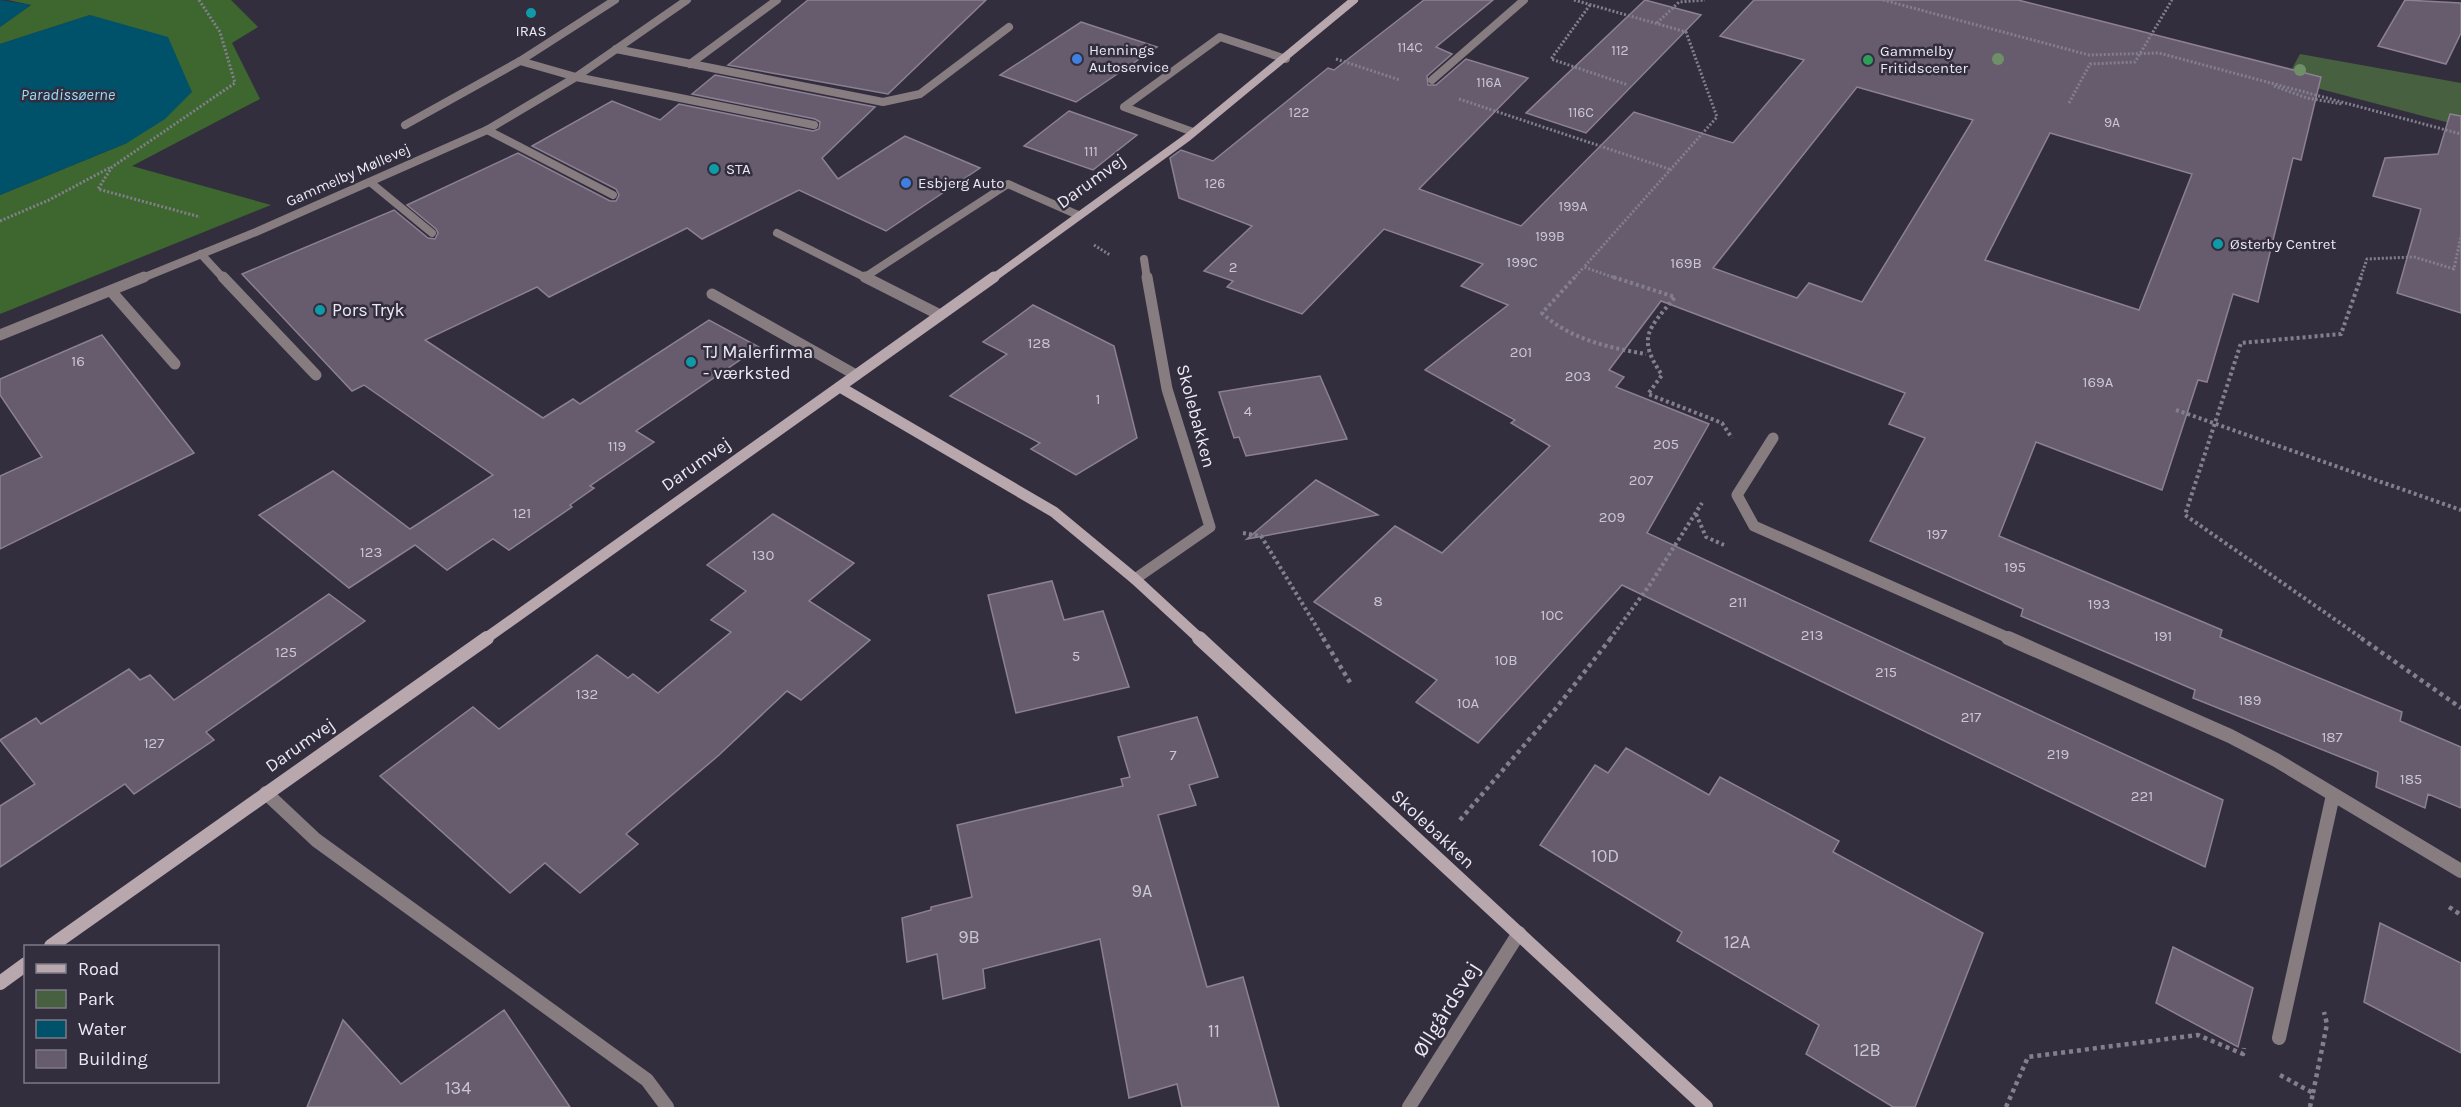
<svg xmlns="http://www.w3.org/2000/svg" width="2461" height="1107" font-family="Karla,sans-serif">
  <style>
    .green { fill: #47603f }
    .forest { fill: #3d672e }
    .water { fill: #00526b }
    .building { fill: #665c6d; stroke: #8c8193; stroke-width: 1.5; fill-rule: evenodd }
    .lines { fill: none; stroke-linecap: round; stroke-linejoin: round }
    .path-far2 { stroke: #837f8d; stroke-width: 3; stroke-dasharray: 2 2; stroke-linecap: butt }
    .path-far1 { stroke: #837f8d; stroke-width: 4; stroke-dasharray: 3 3; stroke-linecap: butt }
    .path { stroke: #837f8d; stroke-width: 4.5; stroke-dasharray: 4 4; stroke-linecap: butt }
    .lane-far2 { stroke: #877d80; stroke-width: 8 }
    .lane-far1 { stroke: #877d80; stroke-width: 11 }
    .lane { stroke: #877d80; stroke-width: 14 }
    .street-far2 { stroke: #877d80; stroke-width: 8 }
    .street-far1 { stroke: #877d80; stroke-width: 11 }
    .street { stroke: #877d80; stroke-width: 14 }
    .secondary-far2 { stroke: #b8a7ac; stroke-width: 8 }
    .secondary-far1 { stroke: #b8a7ac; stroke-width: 11 }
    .secondary { stroke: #b8a7ac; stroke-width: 14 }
    .tree { fill: #6f8f69 }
    .culture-dot { fill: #0f9aa8; stroke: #332e3e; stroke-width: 2 }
    .shop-dot { fill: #3f7fe0; stroke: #332e3e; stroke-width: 2 }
    .leisure-dot { fill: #2e9e5b; stroke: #332e3e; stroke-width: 2 }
    .labels { text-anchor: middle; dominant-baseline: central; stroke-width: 5; stroke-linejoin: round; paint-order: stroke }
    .far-number-label { font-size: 14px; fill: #cac6d2 }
    .far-poi-label { font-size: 15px; fill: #ece9f4; stroke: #332e3e; text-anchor: start }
    .far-street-label { font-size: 15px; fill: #ece9f4; stroke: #332e3e }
    .number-label { font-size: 15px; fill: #cac6d2 }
    .far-water-label { font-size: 16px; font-style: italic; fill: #99dbf8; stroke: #332e3e }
    .street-label { font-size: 18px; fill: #ece9f4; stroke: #332e3e }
    .poi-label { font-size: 18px; fill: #ece9f4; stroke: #332e3e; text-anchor: start }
    .near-number-label { font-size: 18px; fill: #cac6d2 }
    .near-street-label { font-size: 21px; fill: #ece9f4; stroke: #332e3e }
  </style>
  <rect width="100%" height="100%" fill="#332e3e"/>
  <!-- green -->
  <path class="green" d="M2300,54L2461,83V126L2286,80Z"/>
  <!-- forest -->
  <path class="forest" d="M8,0H231L258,27L232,43L260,99L132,166L271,205L0,314V195L127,143L90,15L0,44V27L31,5Z"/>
  <!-- water -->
  <g class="water">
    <path d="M0,0L31,5L0,27Z"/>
    <path d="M90,15L168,37L192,92L165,119L127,143L0,195V44Z"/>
  </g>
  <!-- building -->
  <g class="building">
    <path d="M808,0H986L888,94L728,65Z"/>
    <path d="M1424,0H1493L1436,47L1452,54L1427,76L1428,85H1436L1466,59L1528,78L1419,189L1521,226L1634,112L1733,143L1804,60L1720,36L1754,0H2018L2321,77L2301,160L2293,158L2258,302L2233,294L2207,382L2198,380L2162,490L2036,442L1999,536L2222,630L2220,637L2402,712L2400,721L2461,747V808L2428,794L2425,808L2376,787L2378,772L2193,698L2195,690L2021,616L2023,609L1870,541L1925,438L1889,424L1905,393L1661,301L1609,370L1624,377L1616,387L1709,424L1647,533L2223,800L2205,867L1622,585L1478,743L1416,702L1437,680L1314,602L1395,526L1442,553L1550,446L1511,423L1515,420L1425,370L1508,305L1461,286L1483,264L1384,229L1302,314L1227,287L1233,281L1204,271L1252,226L1179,198L1170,158L1181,150L1213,161L1328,68L1334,70ZM1857,87L1973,120L1862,302L1809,283L1797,298L1713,268ZM2050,133L2192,174L2139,310L1985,260Z"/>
    <path d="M1645,0L1701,15L1586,133L1526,113Z"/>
    <path d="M2405,0L2461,3V33L2446,64L2378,46Z"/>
    <path d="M1081,22L1157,47L1076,102L1000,75Z"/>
    <path d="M715,75L875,107L822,158L838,179L905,136L980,168L886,231L799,190L702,239L687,228L549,297L537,287L425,340L543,418L573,399L580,404L709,320L759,347L636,431L654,442L590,486L594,488L570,505L572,507L509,550L493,539L447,570L415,545L349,588L259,515L333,471L410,529L493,475L364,385L352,391L242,274L394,210L428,238L435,239L438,233L436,229L407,205L518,153L610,201H616L619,195L616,189L532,146L612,101L660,120L679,104L813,131L819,129L820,122L815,119L692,94Z"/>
    <path d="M1069,111L1137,135L1093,170L1024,146Z"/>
    <path d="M2450,114L2461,116V313L2397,293L2421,209L2373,196L2385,158L2438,154Z"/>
    <path d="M1033,305L1114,346L1137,438L1076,475L1031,449L1040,443L950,396L1007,354L983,342Z"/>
    <path d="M102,335L194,453L0,549V476L42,457L0,395V379Z"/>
    <path d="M1320,376L1347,439L1246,456L1239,437L1234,438L1219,392Z"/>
    <path d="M1316,480L1378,515L1247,539Z"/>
    <path d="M773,514L854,563L809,601L870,640L801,700L787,691L719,755L626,834L638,844L580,893L545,863L510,893L380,776L473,707L499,729L597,655L628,678L633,674L658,693L731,632L711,620L746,591L707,565Z"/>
    <path d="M1052,581L1064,620L1103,611L1129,687L1016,713L988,595Z"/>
    <path d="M329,594L365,621L206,732L214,740L134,794L125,784L0,867V806L35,784L0,740L36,718L41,724L129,669L140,680L150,675L174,700Z"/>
    <path d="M1197,717L1218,777L1189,785L1196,805L1158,815L1207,987L1243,977L1279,1107H1182L1177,1084L1129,1098L1100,939L983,969L985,988L943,999L937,954L907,962L902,918L931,910V907L972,897L957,825L1123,786L1121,779L1130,777L1118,737Z"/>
    <path d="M1626,748L1709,795L1720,777L1839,841L1833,852L1983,933L1915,1107H1893L1806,1054L1819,1025L1677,941L1682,932L1540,845L1595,765L1608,773Z"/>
    <path d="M2380,923L2461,963V1053L2364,1002Z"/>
    <path d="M2173,947L2253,988L2238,1047L2156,1003Z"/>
    <path d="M504,1010L570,1107H307L343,1020L401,1084Z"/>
  </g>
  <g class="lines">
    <!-- path-far2 -->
    <g class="path-far2">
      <path d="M199,0L220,32L235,83L112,167L98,189L200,217"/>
      <path d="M1574,0L1686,32L1717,117L1584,267L1618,279"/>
      <path d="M1883,0L2089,55L2159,53L2461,134"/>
      <path d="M1590,5L1551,59L1628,85"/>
      <path d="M1657,23L1679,2L1705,0"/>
      <path d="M1336,59L1400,80"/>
      <path d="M2274,86L2307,98L2342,104"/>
      <path d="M1459,99L1672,170"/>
      <path d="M2069,103L2090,64L2135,62L2172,0"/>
      <path d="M0,221L49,200L111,167"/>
      <path d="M1094,245L1110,255"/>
      <path d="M1573,279L1584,267"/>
      <path d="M2360,279L2367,259L2414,257L2454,269L2461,236"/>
    </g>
    <!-- path-far1 -->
    <g class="path-far1">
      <path d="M1575,277L1542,313C1569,339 1610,348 1646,354"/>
      <path d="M1613,277L1675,297C1649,329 1636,337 1662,375L1648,394L1722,423L1732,438"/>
      <path d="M2361,277L2341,334L2241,343L2185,515L2363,639"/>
      <path d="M2176,410L2461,510"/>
      <path d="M1696,514L1706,537L1724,545"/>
      <path d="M1243,533L1261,536L1324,639"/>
      <path d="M1610,639L1649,586L1702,503"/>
    </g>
    <!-- path -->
    <g class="path">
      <path d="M1323,638L1351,684"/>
      <path d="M2361,638L2461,708"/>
      <path d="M1460,820L1557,707L1611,638"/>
      <path d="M2449,907L2461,915"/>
      <path d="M2280,1075L2313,1093L2310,1107"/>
      <path d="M2313,1093L2327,1024L2324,1012"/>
      <path d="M2006,1107L2028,1057L2198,1035L2243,1054L2244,1048"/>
    </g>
    <!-- lane-far2 -->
    <g class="lane-far2">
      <path d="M616,49L883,102L920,94L1009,27"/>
      <path d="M520,61L576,77L814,125"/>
      <path d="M690,64L777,0"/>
      <path d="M1432,80L1524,0"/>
      <path d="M405,125L520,61L615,0"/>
      <path d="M487,130L613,195"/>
      <path d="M1193,132L1124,107L1220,37L1286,59"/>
      <path d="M370,182L432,233"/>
      <path d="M777,233L868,279"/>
      <path d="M201,254L224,279"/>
      <path d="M865,277L1008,184L1078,215"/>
    </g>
    <!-- lane-far1 -->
    <g class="lane-far1">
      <path d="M223,277L316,375"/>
      <path d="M865,277L940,315"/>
      <path d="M111,291L175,364"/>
      <path d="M712,294L856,375"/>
      <path d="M1773,438L1737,495L1754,526L2011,639"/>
    </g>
    <!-- lane -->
    <g class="lane">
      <path d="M2008,638L2230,736L2276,760L2461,871"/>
      <path d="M266,793L316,840L647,1080L667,1107"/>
      <path d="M2279,1038L2333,795"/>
    </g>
    <!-- street-far2 -->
    <g class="street-far2">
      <path d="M1144,259L1147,279"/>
      <path d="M140,279L256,232L487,130L576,77L687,0"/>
    </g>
    <!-- street-far1 -->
    <g class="street-far1">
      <path d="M0,335L144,277"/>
      <path d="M1135,579L1210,527L1167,389L1147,277"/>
    </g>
    <!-- street -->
    <path class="street" d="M1409,1107L1519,933"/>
    <!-- secondary-far2 -->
    <path class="secondary-far2" d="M992,279L1188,137L1354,0"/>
    <!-- secondary-far1 -->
    <g class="secondary-far1">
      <path d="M840,387L1054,512L1135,579L1200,639"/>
      <path d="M485,639L994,277"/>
    </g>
    <!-- secondary -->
    <g class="secondary">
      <path d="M1199,638L1706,1107"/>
      <path d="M51,946L487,638"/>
      <path d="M0,983L26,964"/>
    </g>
  </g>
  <!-- trees -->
  <g class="tree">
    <circle cx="1998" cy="59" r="6"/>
    <circle cx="2300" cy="70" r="6"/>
  </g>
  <!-- markers -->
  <g class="culture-dot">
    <circle cx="531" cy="13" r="6"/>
    <circle cx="714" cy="169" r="6"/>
    <circle cx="2218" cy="244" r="6"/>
    <circle cx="320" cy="310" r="6"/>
    <circle cx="691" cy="362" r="6"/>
  </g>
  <g class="shop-dot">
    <circle cx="1077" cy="59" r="6"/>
    <circle cx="906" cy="183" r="6"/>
  </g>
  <circle class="leisure-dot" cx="1868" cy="60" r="6"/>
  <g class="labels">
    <!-- far-number labels -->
    <g class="far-number-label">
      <text x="1410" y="47">114C</text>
      <text x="1620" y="50">112</text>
      <text x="1489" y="82">116A</text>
      <text x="1299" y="112">122</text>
      <text x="1581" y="112">116C</text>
      <text x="2112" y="122">9A</text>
      <text x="1091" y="151">111</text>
      <text x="1215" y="183">126</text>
      <text x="1573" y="206">199A</text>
      <text x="1550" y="236">199B</text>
    </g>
    <!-- far-poi labels -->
    <g class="far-poi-label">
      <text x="531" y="31" text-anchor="middle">IRAS</text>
      <text x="1089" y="50">Hennings<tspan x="1089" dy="17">Autoservice</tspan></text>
      <text x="1880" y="51">Gammelby<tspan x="1880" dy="17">Fritidscenter</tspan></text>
      <text x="726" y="169">STA</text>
      <text x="918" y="183">Esbjerg Auto</text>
      <text x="2230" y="244">Østerby Centret</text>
    </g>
    <!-- far-street labels -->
    <g class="far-street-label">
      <text transform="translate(348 175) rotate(-24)">Gammelby Møllevej</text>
    </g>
    <!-- number labels -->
    <g class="number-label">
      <text x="1522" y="262">199C</text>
      <text x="1686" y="263">169B</text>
      <text x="1233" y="267">2</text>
      <text x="1039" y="343">128</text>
      <text x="1521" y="352">201</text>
      <text x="78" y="361">16</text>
      <text x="1578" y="376">203</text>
      <text x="2098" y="382">169A</text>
      <text x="1098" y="399">1</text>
      <text x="1248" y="411">4</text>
      <text x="1666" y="444">205</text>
      <text x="617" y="446">119</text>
      <text x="1641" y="480">207</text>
      <text x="522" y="513">121</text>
      <text x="1612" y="517">209</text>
      <text x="1937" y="534">197</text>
      <text x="371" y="552">123</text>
      <text x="763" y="555">130</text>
      <text x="2015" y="567">195</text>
      <text x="1378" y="601">8</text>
      <text x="1738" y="602">211</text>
      <text x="2099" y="604">193</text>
      <text x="1552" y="615">10C</text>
      <text x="1812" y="635">213</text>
      <text x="2163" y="636">191</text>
      <text x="286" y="652">125</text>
      <text x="1076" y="656">5</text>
      <text x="1506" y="660">10B</text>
      <text x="1886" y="672">215</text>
      <text x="587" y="694">132</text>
      <text x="2250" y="700">189</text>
      <text x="1468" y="703">10A</text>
      <text x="1971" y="717">217</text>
      <text x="2332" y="737">187</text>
      <text x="154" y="743">127</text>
      <text x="2058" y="754">219</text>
      <text x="1173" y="755">7</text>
      <text x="2411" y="779">185</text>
      <text x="2142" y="796">221</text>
    </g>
    <!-- far-water labels -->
    <g class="far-water-label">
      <text x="68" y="94">Paradissøerne</text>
    </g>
    <!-- street labels -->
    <g class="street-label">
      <text transform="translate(1091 181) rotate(-36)">Darumvej</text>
      <text transform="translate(1196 416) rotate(75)">Skolebakken</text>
      <text transform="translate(696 464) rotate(-35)">Darumvej</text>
      <text transform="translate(300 745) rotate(-35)">Darumvej</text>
      <text transform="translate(1433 829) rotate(43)">Skolebakken</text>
    </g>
    <!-- poi labels -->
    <g class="poi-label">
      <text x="332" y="310">Pors Tryk</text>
      <text x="703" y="352">TJ Malerfirma<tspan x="703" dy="21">- værksted</tspan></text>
    </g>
    <!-- near-number labels -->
    <g class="near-number-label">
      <text x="1605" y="856">10D</text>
      <text x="1142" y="891">9A</text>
      <text x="969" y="937">9B</text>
      <text x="1737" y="942">12A</text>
      <text x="1214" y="1031">11</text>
      <text x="1867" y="1050">12B</text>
      <text x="458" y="1088">134</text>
    </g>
    <!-- near-street labels -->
    <g class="near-street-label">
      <text transform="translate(1446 1009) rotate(-58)">Øllgårdsvej</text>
    </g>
  </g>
  <!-- legend -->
  <rect x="24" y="945" width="195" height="138" fill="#332e3e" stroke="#7d7987" stroke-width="1.5"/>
  <rect x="36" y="964" width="30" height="9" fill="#b8a7ac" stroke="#7d7987" stroke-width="1.5"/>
  <text x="78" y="975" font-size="18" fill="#ece9f4">Road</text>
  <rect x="36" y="990" width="30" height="18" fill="#47603f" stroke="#7d7987" stroke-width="1.5"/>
  <text x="78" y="1005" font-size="18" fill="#ece9f4">Park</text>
  <rect x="36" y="1020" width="30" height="18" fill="#00526b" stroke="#7d7987" stroke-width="1.5"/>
  <text x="78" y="1035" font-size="18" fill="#ece9f4">Water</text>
  <rect x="36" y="1050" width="30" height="18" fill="#665c6d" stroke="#7d7987" stroke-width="1.5"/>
  <text x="78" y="1065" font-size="18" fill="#ece9f4">Building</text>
</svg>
